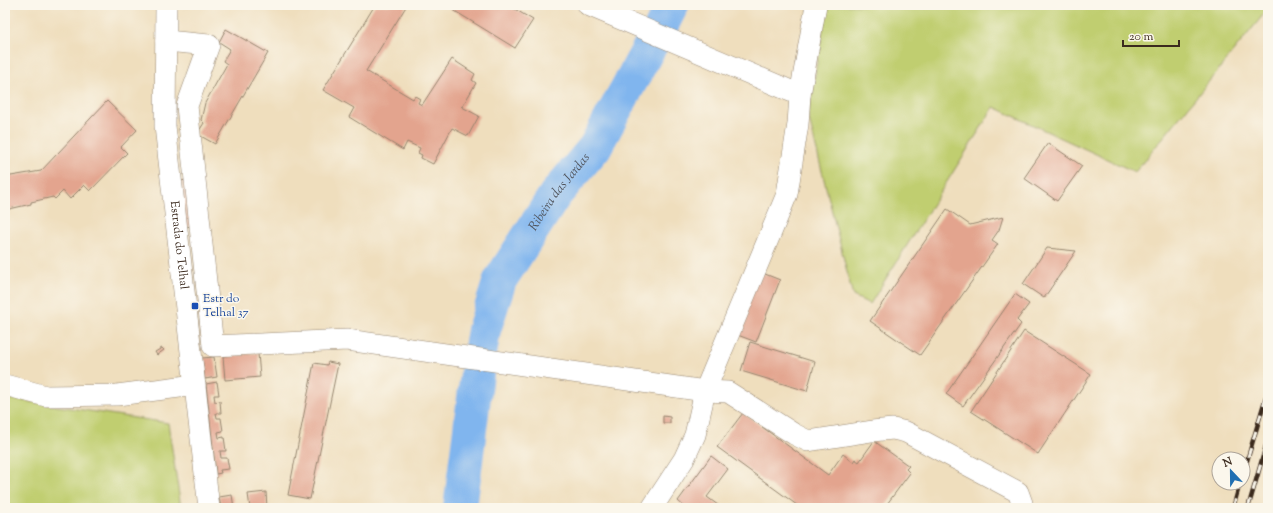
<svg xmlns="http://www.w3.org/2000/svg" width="1273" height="513" font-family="'Sorts Mill Goudy',serif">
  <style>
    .green { fill: #c0ce6f; stroke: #7e7c46 }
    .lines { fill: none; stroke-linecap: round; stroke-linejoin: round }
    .river { stroke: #80b5ee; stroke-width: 34 }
    .building { fill: #e3a48e }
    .minor-casing { stroke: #95846e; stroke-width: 22 }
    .minor { stroke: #fff; stroke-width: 21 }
    .rail-casing { stroke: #3b2a1e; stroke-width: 4.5 }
    .rail { stroke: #fbf7ec; stroke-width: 3; stroke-dasharray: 9; stroke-linecap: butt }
    .transit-dot { fill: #1a4fb4; stroke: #fbf7ec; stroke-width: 1.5 }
    .labels { text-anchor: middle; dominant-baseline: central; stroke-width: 3; stroke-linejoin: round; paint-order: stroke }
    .street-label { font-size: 12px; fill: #3b2a1e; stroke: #fbf7ec }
    .transit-label { font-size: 12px; fill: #164399; stroke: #fbf7ec; text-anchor: start }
    .water-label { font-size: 13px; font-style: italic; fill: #50545c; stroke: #fbf7ec }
  </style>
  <rect width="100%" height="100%" fill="#fbf7ec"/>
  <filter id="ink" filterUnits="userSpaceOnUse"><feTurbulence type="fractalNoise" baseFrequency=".025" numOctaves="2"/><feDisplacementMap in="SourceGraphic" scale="8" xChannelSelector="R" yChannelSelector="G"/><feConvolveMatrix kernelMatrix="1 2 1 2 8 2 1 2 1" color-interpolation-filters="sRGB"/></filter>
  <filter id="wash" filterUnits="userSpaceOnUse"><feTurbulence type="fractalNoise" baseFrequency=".012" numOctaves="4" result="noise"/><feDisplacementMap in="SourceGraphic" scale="16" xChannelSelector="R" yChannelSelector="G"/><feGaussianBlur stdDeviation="0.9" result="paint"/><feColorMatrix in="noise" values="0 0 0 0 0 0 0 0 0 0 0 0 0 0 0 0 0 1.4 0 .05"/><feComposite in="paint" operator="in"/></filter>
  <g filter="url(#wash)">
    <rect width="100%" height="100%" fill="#efdebd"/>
    <!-- green -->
    <g class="green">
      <path d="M827,5H1268V9L1135,172L994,107L870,304L853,296L808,115Z"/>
      <path d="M5,398L168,423L181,508H5Z"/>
    </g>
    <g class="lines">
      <!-- river -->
      <g class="river">
        <path d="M660,29L672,5"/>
        <path id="s1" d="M480,354L484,330L500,280L555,195L595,147L655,37"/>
        <path d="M460,508L478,366"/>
      </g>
    </g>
    <g id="blocks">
      <!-- building -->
      <g class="building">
        <path d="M375,5H407L366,71L413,99L415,96L420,99L418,103L422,105L452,59L475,74L472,80L476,83L462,107L479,116L468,136L452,128L433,164L421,158L422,155L418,153L420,148L407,142L403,150L349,117L354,108L323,90Z"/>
        <path d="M445,5H508L533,20L515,48Z"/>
        <path d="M226,29L268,53L215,144L197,134L204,123L201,120L205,103L227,64L223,61L230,49L219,42Z"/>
        <path d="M107,101L137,130L121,147L127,153L90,191L84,185L70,199L63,191L55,199L53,197L31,202V204L5,210V177L41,171Z"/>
        <path d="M1048,143L1082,166L1057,201L1024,178Z"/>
        <path d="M194,178L199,225L185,227L181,181Z"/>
        <path d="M947,209L970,225L1003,217L999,230L992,240L998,244L920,355L870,321Z"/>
        <path d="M1047,248L1076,251L1044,298L1023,284Z"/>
        <path d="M760,272L780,280L756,342L735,334Z"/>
        <path d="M1015,294L1029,304L1017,320L1021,324L963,406L946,394Z"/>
        <path d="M1024,331L1091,374L1038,454L971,411Z"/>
        <path d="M750,342L815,362L807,391L741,371Z"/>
        <path d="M162,348L164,350L157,355L155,352Z"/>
        <path d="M258,353L260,377L225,380L223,356Z"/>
        <path d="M214,357L217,377L205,379L202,358Z"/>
        <path d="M328,362L338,364L310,499L288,495L314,363L327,365Z"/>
        <path d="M217,382L219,395H214L215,402L220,401L221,413H216L217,418H221L223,431L218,432L219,438L224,437L226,451H220L221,458H227L229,469L220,470L221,473L216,474L206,384Z"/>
        <path d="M743,413L828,475L843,454L853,462L855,459L859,462L874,441L909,466L906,469L910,473L884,508H801L717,447Z"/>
        <path d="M663,416L670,417V423H663Z"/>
        <path d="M711,456L728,469L707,497L722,508H686L678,501Z"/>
        <path d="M266,492L267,508H250L248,494Z"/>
        <path d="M232,495L234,508H221L219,497Z"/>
      </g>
    </g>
  </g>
  <g filter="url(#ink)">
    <use href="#blocks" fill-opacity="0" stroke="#95846e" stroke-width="1"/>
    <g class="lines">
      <defs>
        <g id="minor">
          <path id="s2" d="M166,5L165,126L209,508"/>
          <path d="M588,5L800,95"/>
          <path d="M166,41L209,45L187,106L213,346L347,340L705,391L728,392L794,434L808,441L872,431L893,429L906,432L1018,492L1022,503L1021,508"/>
          <path d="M5,385L46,396L117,395L195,385"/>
          <path d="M652,508L684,459L695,435L705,391L787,194L798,124L800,95L816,5"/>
        </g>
      </defs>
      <!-- minor casing -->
      <use href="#minor" class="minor-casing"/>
      <!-- minor -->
      <use href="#minor" class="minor"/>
      <defs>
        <g id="rail">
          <path d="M1243,474L1268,390"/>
          <path d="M1233,508L1240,483"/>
          <path d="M1248,508L1268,439"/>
        </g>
      </defs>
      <!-- rail casing -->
      <use href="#rail" class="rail-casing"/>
      <!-- rail -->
      <use href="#rail" class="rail"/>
    </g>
  </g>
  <!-- markers -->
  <rect class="transit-dot" x="191" y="302" width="8" height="8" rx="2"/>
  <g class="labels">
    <!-- street labels -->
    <g class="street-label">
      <text stroke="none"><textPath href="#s2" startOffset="241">Estrada do Telhal</textPath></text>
    </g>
    <!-- transit labels -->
    <g class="transit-label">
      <text x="203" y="299">Estr do<tspan x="203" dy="14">Telhal 37</tspan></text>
    </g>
    <!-- water labels -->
    <g class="water-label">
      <text stroke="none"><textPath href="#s1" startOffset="183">Ribeira das Jardas</textPath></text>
    </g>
  </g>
  <!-- margin -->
  <rect width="1273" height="513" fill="none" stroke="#fbf7ec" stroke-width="20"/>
  <!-- north arrow -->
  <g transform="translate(1231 471) rotate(338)"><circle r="19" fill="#fbf7ec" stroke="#aea59a"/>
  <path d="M0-3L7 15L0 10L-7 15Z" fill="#1f6fb2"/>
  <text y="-6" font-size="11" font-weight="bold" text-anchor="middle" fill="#3b2a1e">N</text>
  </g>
  <!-- scale -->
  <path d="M1123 40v6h56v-6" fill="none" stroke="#3b2a1e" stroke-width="2"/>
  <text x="1129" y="40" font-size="12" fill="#3b2a1e" stroke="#fbf7ec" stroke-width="3" paint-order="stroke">20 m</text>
</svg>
